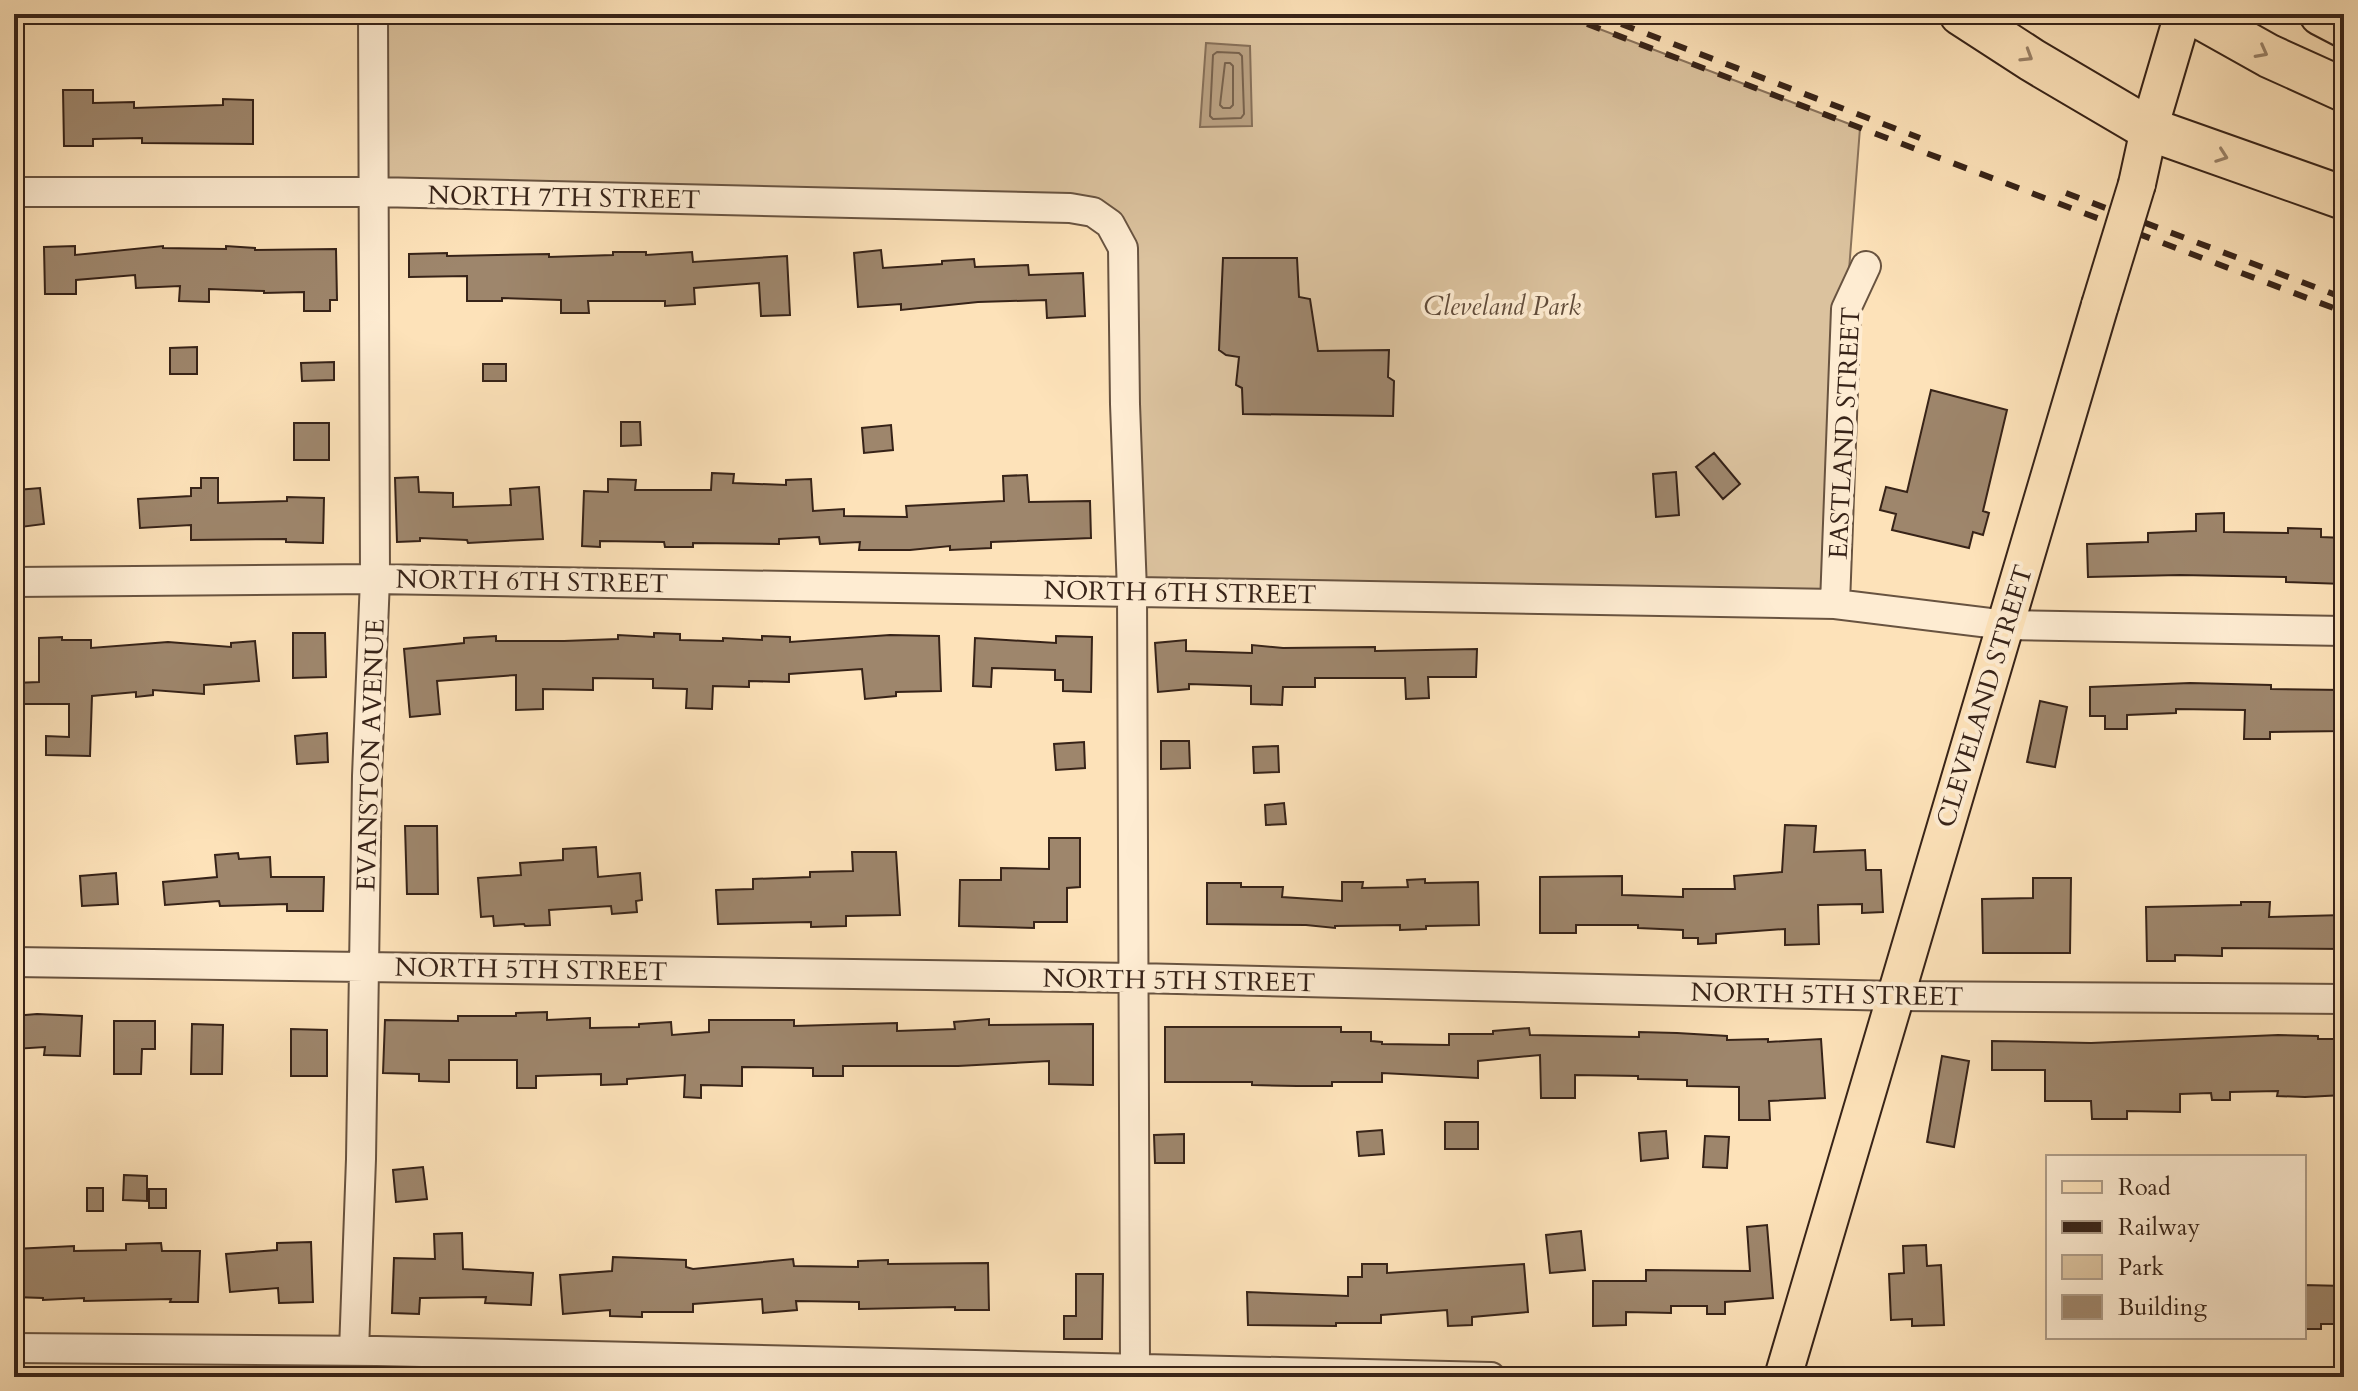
<svg xmlns="http://www.w3.org/2000/svg" width="2358" height="1391" font-family="Cardo,serif">
	<style>
		.green { fill: #dbc29e; stroke: #89725b; stroke-width: 2 }
		.water { fill: #baa182; stroke: #866f58; stroke-width: 2 }
		.lines { fill: none; stroke-linecap: round; stroke-linejoin: round }
		.shore { stroke: #78624d; stroke-width: 2 }
		.building { fill: #9e866c; stroke: #372318; stroke-width: 2 }
		.minor-casing { stroke: #685340; stroke-width: 32 }
		.major-casing { stroke: #372318; stroke-width: 40 }
		.highway-casing { stroke: #372318; stroke-width: 46 }
		.minor { stroke: #feecd2; stroke-width: 28 }
		.major { stroke: #fde2b9; stroke-width: 36 }
		.highway { stroke: #fde2b9; stroke-width: 42 }
		.rail { stroke: #372318; stroke-width: 6; stroke-dasharray: 14 14; stroke-linecap: butt }
		.major-bridge-casing { stroke: #372318; stroke-width: 40; stroke-linecap: butt }
		.major-bridge { stroke: #fde2b9; stroke-width: 36 }
		.oneway { stroke: #9a8268 }
		.labels { text-anchor: middle; stroke-width: 8; stroke-linejoin: round; paint-order: stroke }
		.street-label { font-size: 26px; fill: #372318; stroke: #feecd2 }
		.park-label { font-size: 26px; font-style: italic; fill: #604b3a; stroke: #feecd2 }
	</style>
	<rect width="100%" height="100%" fill="#fde2b9"/>
	<filter id="stains"><feTurbulence type="fractalNoise" baseFrequency=".0025" numOctaves="4"/><feColorMatrix values="0 0 0 0 .2 0 0 0 0 .09 0 0 0 0 .02 0 0 0 .5 -.17"/></filter>
	<radialGradient id="worn" r=".72"><stop offset=".6" stop-color="#630" stop-opacity="0"/><stop offset="1" stop-color="#630" stop-opacity=".3"/></radialGradient>
	<path class="green" d="M370 14H1560L1860 128 1846 309 1835 604 1132 591 1123 248 1097 222 375 192Z"/>
	<path class="water" d="M1206 43 1250 46 1252 126 1200 127Z"/>
	<g class="lines">
		<path class="shore" d="M1217 52 1239 53 1242 56 1244 114 1241 118 1213 119 1210 116 1213 55Z
			M1225 63H1230L1233 66V105L1230 108H1223L1220 105Z"/>
	</g>
	<path class="building" d="M63 90H93V103L134 102V108L223 105V99L253 100V144L142 143V138L93 139V146H64Z
		M75 246V255L163 246V248L226 249V246L255 248V250L336 249 337 300H330V311H304V292L264 293V291L209 289V302L179 301 180 286 136 288 135 275 76 280V294H45L44 247Z
		M881 250 883 268 942 264V261L974 259 975 267 1028 265 1029 275 1083 273 1085 316 1047 318 1046 300 978 302 901 310V304L858 307 854 253Z
		M613 252H646V255L692 252 693 262 787 256 790 315 761 316 759 283 694 288 695 304 665 306V301H588L589 313H561V300L502 298V301H467V276L409 277V254L447 253V256L549 254V257L613 255Z
		M1223 258H1297L1299 297 1310 299 1318 351 1389 350 1388 377 1394 381 1393 416 1243 414 1242 388 1236 385 1239 357 1226 355 1219 350Z
		M197 347V374H170V348Z
		M334 362V380L302 381 301 363Z
		M483 364H506V381H483Z
		M1931 390 2007 410 1983 511 1989 513 1983 535 1973 532 1969 548 1892 530 1896 514 1880 510 1886 487 1907 492Z
		M621 422H640L641 445 621 446Z
		M294 423H329V460H294Z
		M891 425 893 450 864 453 862 428Z
		M1714 453 1740 484 1723 499 1696 467Z
		M1676 472 1679 515 1656 517 1653 474Z
		M712 473 734 474 733 483 786 485V480L811 479 813 511 844 509V516L907 517 906 506 1004 501 1003 476 1027 475 1029 502 1090 501 1091 538 991 542V548L950 550V546L910 550H859L860 542 820 544 819 537 779 539V544L693 543V547H665L664 542 600 541V547L582 546 584 491 608 492V479L636 480 635 490H711Z
		M418 477 419 492 453 493V507L511 505 510 489 539 487 543 539 468 543 467 540 420 538V541L397 542 395 478Z
		M201 478H218V503L287 501V497L324 498 323 543 286 542V539L191 540V525L140 528 138 499 191 496V488H201Z
		M40 488 44 524 21 527 17 490Z
		M2224 513V532L2288 533V528L2321 529V537L2344 538V584L2286 582V577L2180 575 2088 577 2087 544 2148 542V533L2196 531V514Z
		M293 633H325L326 677 293 678Z
		M654 633 680 634V640L723 641V638L762 640V636L790 637V642L890 635 939 636 941 691 896 692V696L865 699 862 669 789 674V682L749 681V687L713 686 712 709 686 708 687 689 653 688V679L593 678V690L543 689V709L516 710V675L437 681 440 714 410 717 404 649 464 643V638L496 636V641H564L618 639V635L654 637Z
		M1056 636 1092 637 1091 692 1063 691V680H1055V670L992 668 991 687 973 686 975 638 1056 643Z
		M62 637V640H91V648L168 642 231 647V643L255 641 259 681 204 685V694L153 690V695L136 697V692L92 696 90 756 46 755V736L69 737V704H14V683L39 682V638Z
		M1186 640V651L1252 653V645L1283 648 1375 647V651L1477 649 1476 677H1428L1429 698 1406 699 1405 678H1315V687H1283L1282 705 1251 704V686L1189 684V689L1158 692 1155 643Z
		M2190 683 2271 685V689L2344 690V731L2270 732V739H2244L2245 710 2176 709V713L2127 715V729H2105V716H2090V687Z
		M2040 701 2067 707 2055 767 2027 762Z
		M327 733 328 762 297 764 295 736Z
		M1161 741H1189L1190 768 1161 769Z
		M1084 742 1085 768 1056 770 1054 744Z
		M1278 746 1279 772 1254 773 1253 747Z
		M1284 803 1286 824 1266 825 1265 805Z
		M1785 825 1816 826 1814 852 1865 850 1866 870H1881L1883 912 1862 913V904L1818 905 1819 944 1785 945V929L1716 934V943L1698 944V938H1683V930L1638 928V925H1576V933H1540V877L1622 876V895L1683 897V889H1735L1734 876 1782 872Z
		M405 826H437L438 894H407Z
		M1049 838H1080V887L1067 888V922H1034V928L959 926 960 880H1001V868L1049 869Z
		M596 847 598 877 640 873 642 900 636 901 637 912 612 914 611 906 549 910 550 925 525 926 524 924 494 926 493 916 481 917 478 878 521 875 520 863 563 860V849Z
		M852 852H896L900 915 846 916V926L811 927V922L718 924 716 890 753 889V879L810 877V872L853 871Z
		M238 853 239 859 270 857 271 877H324L323 911H287V904L220 906 219 901 165 905 163 882 217 877 215 855Z
		M116 873 118 904 82 906 80 876Z
		M2033 878H2071L2070 953H1983L1982 899 2033 898Z
		M1425 879V883L1478 882 1479 925 1426 926V929L1400 930V925L1335 926V928L1306 925 1207 924V883H1241V887H1283L1282 897 1342 901V882H1363L1362 888 1408 887 1407 880Z
		M2241 902H2270L2269 917 2344 915V949L2222 948V956L2175 955V961H2147L2146 907 2241 905Z
		M547 1012V1020L590 1018V1028L639 1027V1024L671 1022 672 1035 709 1032V1020H794V1026L897 1023V1031L955 1029 954 1022 989 1019V1025L1093 1024V1085L1049 1084V1061L958 1066H843V1076H813V1068L742 1067V1086L701 1085V1098L684 1097 685 1075 627 1079V1084L601 1085V1074L536 1076V1088H517V1060H449V1082L419 1081V1074L383 1073 385 1020 458 1021V1016H516V1013Z
		M37 1014 82 1016 80 1056 44 1055 45 1047 14 1049V1016Z
		M114 1021H155V1049H142L141 1074H114Z
		M192 1024 223 1025 222 1074H191Z
		M1165 1027H1341V1032H1371V1041L1382 1042V1044L1449 1045V1034H1493V1031L1529 1028 1530 1035 1639 1037V1032L1677 1033 1727 1036V1040L1768 1039V1042L1821 1039 1825 1098 1769 1101 1770 1120H1739V1087L1687 1086V1080L1638 1079V1076L1575 1075V1098H1541L1540 1055 1478 1061V1078L1382 1073V1082H1332V1086H1297L1252 1085V1082H1165Z
		M291 1029 327 1030V1076H291Z
		M2278 1035 2318 1036V1039H2344V1095L2305 1097 2277 1096 2278 1091 2230 1092V1100H2212L2211 1093 2180 1094V1112L2127 1111V1119H2092L2091 1101H2045V1070H1992V1041L2091 1043Z
		M1942 1056 1969 1061 1954 1147 1927 1142Z
		M1445 1122H1478V1149H1445Z
		M1382 1130 1384 1154 1359 1156 1357 1132Z
		M1666 1131 1668 1158 1641 1161 1639 1133Z
		M1184 1134V1163H1155L1154 1135Z
		M1705 1136 1729 1137 1727 1168 1703 1167Z
		M423 1167 427 1199 396 1202 393 1170Z
		M124 1175 147 1176V1201L123 1200Z
		M87 1188H103V1211H87Z
		M149 1189H166V1208H149Z
		M1767 1225 1773 1298 1725 1302V1314H1707V1306H1671V1313L1626 1312V1325L1593 1326V1281H1646V1270L1750 1271 1747 1227Z
		M1581 1231 1585 1270 1550 1273 1546 1235Z
		M462 1233 463 1269 533 1273 531 1305 485 1303 486 1297 420 1298 419 1314 392 1313 394 1258 435 1259 434 1234Z
		M311 1242 313 1302 279 1303 278 1288 230 1292 226 1254 277 1250V1243Z
		M161 1243 162 1251H200L198 1302H170L171 1299 84 1301V1298L43 1300V1298L14 1297V1249L74 1246V1251L126 1250V1244Z
		M1926 1245 1927 1266 1941 1265 1944 1325 1912 1326V1319L1891 1320 1889 1274 1904 1273 1903 1246Z
		M613 1257 686 1260V1267L693 1269 793 1259 794 1266 858 1267V1261L888 1260V1264L988 1263 989 1310H955V1307L859 1309V1302L796 1301 797 1310 763 1313 762 1299 693 1304V1312H642V1317L610 1316V1310L563 1314 560 1275 612 1271Z
		M1362 1264H1387V1273L1524 1264 1528 1312 1472 1317V1325L1448 1326 1447 1310 1381 1315V1323H1336V1326L1248 1325 1247 1292 1348 1296V1277H1362Z
		M1076 1274H1103L1102 1339H1064V1316H1076Z
		M2304 1285 2344 1286V1324H2321V1329H2304Z"/>
	<g class="lines">
		<defs>
			<path id="minor" d="M14 192H375L1070 208 1093 212 1110 224 1123 248 1125 404 1132 591 1135 1368
				M14 582 375 579 1835 604 2006 625 2344 631
				M1835 604 1846 309 1866 266
				M14 962 1135 978 1898 996 2344 999
				M14 1348 377 1351 1491 1377
				M354 1351 361 1159 367 776 375 579 373 14"/>
			<path id="major" d="M2137 184 2149 129 2183 14
				M1783 1377 2100 305"/>
			<path id="highway" d="M1961 14 2032 60 2149 129 2344 198
				M2194 14 2269 56 2344 90
				M2321 14 2344 26"/>
		</defs>
		<use href="#minor" class="minor-casing"/>
		<use href="#major" class="major-casing"/>
		<use href="#highway" class="highway-casing"/>
		<use href="#minor" class="minor"/>
		<use href="#major" class="major"/>
		<use href="#highway" class="highway"/>
		<path class="rail" d="M1561 14 2344 312
			M1595 14 1920 138
			M2066 193 2344 298"/>
		<defs>
			<path id="major-bridge" d="M2100 305 2137 184"/>
		</defs>
		<use href="#major-bridge" class="major-bridge-casing"/>
		<use href="#major-bridge" class="major-bridge"/>
	</g>
	<defs><path id="oneway-chevron" d="M-2-3.5L2.5 0L-2 3.5" fill="none" stroke-width="1.6" stroke-linecap="round" stroke-linejoin="round" transform="scale(2)"/></defs>
	<g class="oneway">
		<use href="#oneway-chevron" transform="translate(2262 52) rotate(28)"/>
		<use href="#oneway-chevron" transform="translate(2027 56) rotate(32)"/>
		<use href="#oneway-chevron" transform="translate(2222 156) rotate(20)"/>
	</g>
	<g class="labels">
		<g class="street-label">
			<text transform="translate(564 197) rotate(1)" y="9">NORTH 7TH STREET</text>
			<text transform="translate(1844 433) rotate(-87)" y="9">EASTLAND STREET</text>
			<text transform="translate(532 581) rotate(1)" y="9">NORTH 6TH STREET</text>
			<text transform="translate(1180 592) rotate(1)" y="9">NORTH 6TH STREET</text>
			<text transform="translate(1984 696) rotate(-73)" y="9">CLEVELAND STREET</text>
			<text transform="translate(370 755) rotate(-88)" y="9">EVANSTON AVENUE</text>
			<text transform="translate(531 969) rotate(1)" y="9">NORTH 5TH STREET</text>
			<text transform="translate(1179 980) rotate(1)" y="9">NORTH 5TH STREET</text>
			<text transform="translate(1827 994) rotate(1)" y="9">NORTH 5TH STREET</text>
		</g>
		<g class="park-label">
			<text x="1502" y="315">Cleveland Park</text>
		</g>
	</g>
	<rect width="2358" height="1391" fill="none" stroke="#fde2b9" stroke-width="48"/>
	<rect x="16" y="16" width="2326" height="1359" fill="none" stroke="#372318" stroke-width="4"/>
	<rect x="24" y="24" width="2310" height="1343" fill="none" stroke="#372318" stroke-width="2"/>
	<rect x="2046" y="1155" width="260" height="184" fill="#feecd2" stroke="#ae9c88" stroke-width="2"/>
	<rect x="2062" y="1181" width="40" height="12" fill="#fde2b9" stroke="#ae9c88" stroke-width="2"/>
	<text x="2118" y="1195" font-size="24" fill="#372318">Road</text>
	<rect x="2062" y="1221" width="40" height="12" fill="#372318" stroke="#ae9c88" stroke-width="2"/>
	<text x="2118" y="1235" font-size="24" fill="#372318">Railway</text>
	<rect x="2062" y="1255" width="40" height="24" fill="#dbc29e" stroke="#ae9c88" stroke-width="2"/>
	<text x="2118" y="1275" font-size="24" fill="#372318">Park</text>
	<rect x="2062" y="1295" width="40" height="24" fill="#9e866c" stroke="#ae9c88" stroke-width="2"/>
	<text x="2118" y="1315" font-size="24" fill="#372318">Building</text>
	<rect width="100%" height="100%" filter="url(#stains)"/>
	<rect width="100%" height="100%" fill="url(#worn)"/>
</svg>
